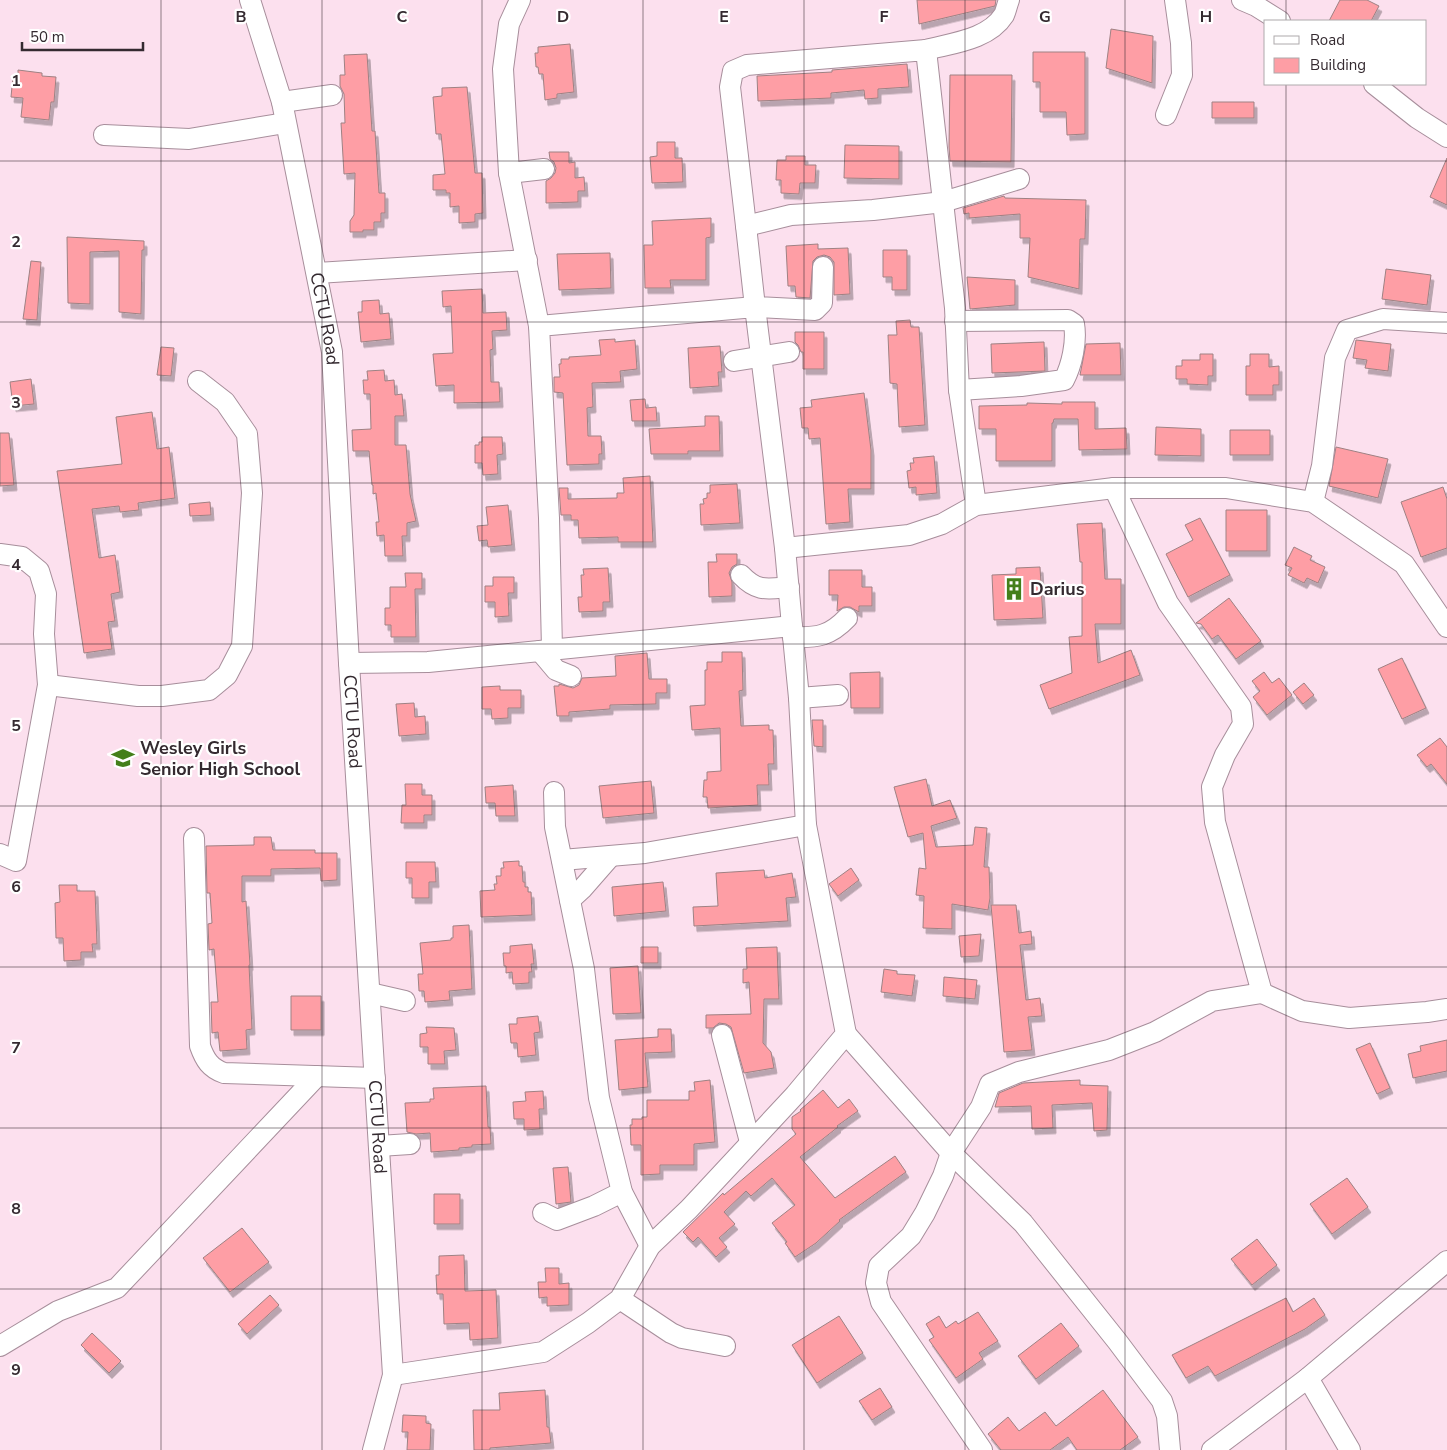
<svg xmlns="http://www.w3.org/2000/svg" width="1447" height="1450" font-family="'Nunito Sans',sans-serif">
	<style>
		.building { fill: #fe9ea5; stroke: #9e8183; filter: url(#shadow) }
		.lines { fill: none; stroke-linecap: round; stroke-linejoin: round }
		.minor-casing { stroke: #a78e9b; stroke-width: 22 }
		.minor { stroke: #fff; stroke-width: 20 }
		.grid { fill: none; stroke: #342a30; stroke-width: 1; stroke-opacity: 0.55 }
		.labels { text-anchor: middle; stroke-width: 4.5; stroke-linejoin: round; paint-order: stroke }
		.street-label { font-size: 18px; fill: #342a30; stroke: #fff }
		.poi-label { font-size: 18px; font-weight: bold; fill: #342a30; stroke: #fff; text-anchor: start }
		.grid-label { font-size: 16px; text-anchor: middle; font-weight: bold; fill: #342a30; stroke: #fff; stroke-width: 4.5; stroke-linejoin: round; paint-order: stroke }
	</style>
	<defs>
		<filter id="shadow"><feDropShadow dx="3" dy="5.5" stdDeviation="0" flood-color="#0004"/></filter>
	</defs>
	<rect width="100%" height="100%" fill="#fce0ee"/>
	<path class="building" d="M917 0H996L995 6 919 24Z
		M1340 0H1367L1379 6 1371 21H1329Z
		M1111 29 1153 36 1152 83 1106 68Z
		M570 44 574 92 557 94V98L545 100 543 74H539L538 67H536L535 53H538V47Z
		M1033 52H1085V134L1067 135 1066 112H1040V82H1033Z
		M367 54 372 131H375L379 193H385V213H381V222H374V230H363V232H350V221L354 215 355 173 344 174 341 123H345L344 94 340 86V75H345L344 55Z
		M907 64 909 87 878 89V98L865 99 864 90 831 93V98L758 101 757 76 832 72V70Z
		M18 70 42 73V76L56 77 54 102H51L49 120 21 117 23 98 11 97 13 76 18 77Z
		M950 75H1012L1011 162 950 161 949 147Z
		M467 87 475 173H482L483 213 475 214V222L459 223V206L450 207V193H446V190H433V175L445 174 441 134H436L433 97 442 96V88Z
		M1212 102H1254V118H1212Z
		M657 142H675V158H682L683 182 652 183 650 157 657 156Z
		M845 145 899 146V179L844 178Z
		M549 152H569V163L575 162V178L584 177 585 191H578V202L546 203V181L551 178 555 173 556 168 554 162 550 159Z
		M786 156H805V165H816L815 183H800L799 194 781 193V180H776L777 160H786Z
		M1447 158V205L1430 197Z
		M1004 196 1005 198 1086 200 1085 239H1080L1079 289 1028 277 1030 238H1020V214L969 218V213L964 214 963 208Z
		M711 218V237L706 238V280H670L671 288H645L644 245H653L652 221Z
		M67 237 144 241V250H142L141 314 119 312V251L90 252V304L68 303Z
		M818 244V249L848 248 850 294 834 295V262L830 257 824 255 817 257 813 261 810 298 796 297 795 286H788L786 246Z
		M883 250H907V290H892V277H883Z
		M610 253 611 288 559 290 557 254Z
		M31 261 41 262 37 320 23 319Z
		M1386 269 1431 275 1427 305 1382 299Z
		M967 277 1015 280V305L970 309Z
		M482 289 483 313 506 312 507 330 492 331 493 349 490 350 491 382H499L500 402 454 403V385L436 386 433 354 453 353 451 306 443 307 442 291Z
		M379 300 380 314 389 313 391 339 361 342 358 312H362V301Z
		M910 320 911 327H919L925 425 899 427 897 384 890 383 888 335H897L896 321Z
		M795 332H824V369H803V352H801L798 345 795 342Z
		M615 339V342L635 340 637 369 620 371 621 382 592 383 593 407 587 408 588 436H601L602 454H599V464L567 465 563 393 554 392V377H560L559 364H561V359H569V357L601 355 599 340Z
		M1356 340 1391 344 1388 371 1365 368 1367 360 1353 358Z
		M1044 342 1045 371 992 373 991 344Z
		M1120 343 1121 375H1080L1086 344Z
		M720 346 722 372H718L719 386 690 388 688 348Z
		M161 347 174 348 171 376 157 375Z
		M1200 354H1213V376H1208V385L1187 384V379H1176V366H1182V360H1200Z
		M1250 354H1269V367L1279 366V385H1273V395H1246V366H1250Z
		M384 370 385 381 394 380 395 395 402 394 404 416H395V445H406L410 494 416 521 407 523V536H402L403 556H385L384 535 377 536 376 522H379L376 493 373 494V485H372L369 451H353L352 430 371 429 370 394H364L363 380H368L367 371Z
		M31 379 34 404 13 406 10 382Z
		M864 393 871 450V489H848L850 522 826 524 820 438 809 439 808 428H802L800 408 812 407 811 400Z
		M645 399 646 408 656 407 657 421H632L630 400Z
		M1062 402H1095V429L1126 428 1127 449 1079 450 1078 419H1054L1053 423H1052V461H996V429H979V406L1027 405V403L1062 404Z
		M152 412 157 449 169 447 175 498 138 503 139 510 120 512 119 506 92 509 99 558 115 555 120 592 111 594 115 621 108 622 112 649 84 653 57 471 122 464 116 417Z
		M705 416H719L720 451H688V454H651L649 429 705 426Z
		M1156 427 1201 429V456L1155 455Z
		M1230 430H1270V455H1230Z
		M0 433H9L14 485 0 486Z
		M482 437H502L503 454 497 455 498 474 483 475 482 463H475V445H479V442H482Z
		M1336 447 1388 459 1378 498 1329 486Z
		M934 456 937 493 916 495V487L909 488 907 471 911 470 910 463H914L913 458Z
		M650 476 653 542H618V537L579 538 578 520H571V515H561L559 488H568V499L617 498V493H624L623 478Z
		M737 484 740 523 701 525 700 504H704L703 499 707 498V493H710V485Z
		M1443 487 1447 499V548L1421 557 1401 502Z
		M210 502 211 515 190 516 189 504Z
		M508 505 512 545 488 547 487 540 479 541 477 526 488 525 486 507Z
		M1226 510H1267V551H1226Z
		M1200 518 1230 575 1188 597 1166 554 1193 540 1185 525Z
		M1102 523 1105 579H1121V624H1095L1098 663 1131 650 1140 675 1049 709 1040 685 1072 673 1069 637 1082 636V562H1080L1077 524Z
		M1294 547 1312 556 1310 560 1325 567 1318 583 1307 578 1304 583 1288 575 1292 568 1285 565Z
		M716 554H737V564L732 567 729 573 732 582V596L709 597 708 562H717Z
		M1040 567 1043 618 994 620 992 575 1016 574V568Z
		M608 568 610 602H603V611L579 612 578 597H582L581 575H584L583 569Z
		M829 570H862V587H872V606H859V612L850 607H844L837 611 838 595H829Z
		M405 573H422V589H415L416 637H391V625H385V608H390V587H406Z
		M493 577H514V593H508L509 616 495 617V602H485V586H493Z
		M1229 598 1261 641 1236 659 1218 635 1212 639 1201 624 1196 623Z
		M722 652H742L743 690 739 691 741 726 769 725V730H773L774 764H768L769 785H757L758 805 708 808 707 797H703L704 780H707V772L721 771 720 728 692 730 690 706 705 705V670H707V662H722Z
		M647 653 649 679H667V693H656V704L610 705V709L569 712V716H557L554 686H559V684L573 688 579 685 582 678 616 676 615 656Z
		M1402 658 1426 708 1402 719 1378 669Z
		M880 672V708H851L850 673Z
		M1264 672 1272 683 1279 678 1292 695 1267 715 1253 697 1260 691 1252 681Z
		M1304 683 1314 695 1303 704 1293 692Z
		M500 686V690H521V708H508V718L492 719 491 709H482V687Z
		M414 703 415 717 425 716 426 734 399 736 396 704Z
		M812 720H823V747L814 746Z
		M1440 738 1447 747V784L1431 764 1427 767 1417 755Z
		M926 779 932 806 950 800 957 818 931 826 936 847 973 845 975 827 987 828 984 867H989L990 898 988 910 952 904V929L923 928 924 896 916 895 919 868 926 869 923 833 908 837 894 787Z
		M651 781 654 813 603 818 599 786Z
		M405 784H422V795H432V815H424V823H401L402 805H406Z
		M513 785 515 816H496L495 803H486L485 787Z
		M254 837H271L273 850H315V853H337V880L321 881 320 868 271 869V876H242V902L246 901 250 965H249L252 1029 246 1030 247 1049 220 1051 218 1032 212 1033 211 1002H218L214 949 209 950 208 924 212 923 210 893H207L206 846 254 845Z
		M519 861V866H522L523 882H525V887H528V892H531L532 915 481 917 480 891 495 890 494 884H497L496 876H501V868H504L503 862Z
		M406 862H435L436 882H429V898H412V878H406Z
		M851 868 859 880 838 896 829 884Z
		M764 870 765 878 792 873 796 897 786 898 788 921 694 926 693 907 718 906 716 873Z
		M663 882 666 911 614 916 612 887Z
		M59 885H77V891H95L97 944H92L93 952H81V960L64 961 63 938H56L55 903 60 902Z
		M991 905H1016L1019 933 1031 931 1032 944 1020 945 1026 1000 1040 998 1042 1016 1028 1017 1032 1050 1004 1052Z
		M469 925 472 989 449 991 450 1000 425 1002 424 991H419L418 974H423L420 943 451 940V938H453V926Z
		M981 934 979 956 961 957 959 936Z
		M532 944 534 964H531L532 972H529V983L513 984 512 972 506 973V966H504L503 953H510V946Z
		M641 947H658V963H641Z
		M777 947 779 999H764L763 1043 771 1052 774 1068 744 1073 731 1027 726 1024 719 1023 713 1028H706V1015L751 1014 749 982 743 983V969H747L746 948Z
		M638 966 641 1013 613 1014 610 968Z
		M884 969 897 971V974L915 975 912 996 881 992Z
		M944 977 977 980 975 999 943 996Z
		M291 996H321V1030H291Z
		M538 1016 540 1032 534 1033 536 1055 518 1057 517 1043H511L509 1024H517V1018Z
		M426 1027 454 1028 456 1050 444 1051 445 1064H428V1047H420V1034L427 1033Z
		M658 1029H671L672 1052 645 1053 648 1087 619 1090 615 1040 658 1037Z
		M1447 1040V1071L1413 1078 1408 1054 1421 1051 1420 1046Z
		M1370 1043 1390 1088 1377 1094 1356 1049Z
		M710 1080 715 1142 694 1144V1165H660V1174L641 1175V1145H631L630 1125H632V1119H642V1117H647V1100H689V1091H695L694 1082Z
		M1080 1080V1085L1108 1086 1107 1130 1094 1131 1092 1103 1052 1105 1053 1128 1032 1129 1031 1106 995 1107 999 1093 1023 1083Z
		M486 1086 488 1127H490L491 1144 472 1145V1147L459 1148V1150L431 1152 430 1133 416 1134 407 1132 405 1103 430 1102V1099H434L433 1088Z
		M823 1090 838 1108 849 1099 858 1111 837 1126 838 1127 800 1157 835 1198 895 1156 906 1172 839 1220 840 1221 816 1243 795 1257 785 1243 787 1242 772 1223 795 1205 772 1178 751 1196 746 1191 724 1212 735 1224 719 1238 727 1247 716 1257 698 1237 693 1242 683 1232 723 1193 724 1195 796 1134 792 1129V1117L801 1111 800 1110Z
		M543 1091 544 1109H539L540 1129 524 1130V1119H514L513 1102 526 1101 525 1092Z
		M568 1167 571 1202 556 1204 553 1168Z
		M1347 1178 1368 1207 1332 1234 1310 1204Z
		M434 1194H460V1224H434Z
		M242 1228 269 1262 230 1292 203 1258Z
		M1257 1239 1277 1265 1252 1285 1231 1259Z
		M464 1255 465 1291 496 1290 498 1338 470 1340 469 1323 444 1324 443 1294H437L436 1275H439V1256Z
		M545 1268H559V1284L569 1283V1305L547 1306V1297L539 1298 538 1282H546Z
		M270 1295 279 1305 247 1334 238 1324Z
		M1286 1298 1293 1312 1314 1298 1325 1315 1305 1329 1215 1376 1208 1366 1186 1378 1172 1355Z
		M978 1312 998 1341 979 1353 983 1359 956 1378 929 1340 934 1337 926 1324 939 1316 946 1328 956 1321 958 1324Z
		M839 1316 863 1353 817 1383 792 1345Z
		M1061 1323 1079 1346 1036 1379 1018 1356Z
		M92 1333 121 1361 109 1373 81 1345Z
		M880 1388 892 1407 872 1420 859 1401Z
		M545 1390 547 1427H549L551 1443 490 1448V1450H474L473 1410H500L499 1393Z
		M1103 1390 1138 1437 1120 1450H1077L1068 1437 1050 1450H1001L988 1434 1008 1417 1019 1431 1045 1412 1056 1426Z
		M403 1415 426 1416V1423L431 1424 430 1450H407L408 1432H402Z"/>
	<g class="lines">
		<defs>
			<g id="minor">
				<path id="s1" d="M250 0 282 102 332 352 349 663 393 1375 373 1450"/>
				<path d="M520 0 509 24 503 69 509 173 539 326"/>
				<path d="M1242 0 1256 6 1280 21"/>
				<path d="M926 50C952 43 988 40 1004 15 1006 11 1007 5 1009 0"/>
				<path d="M1374 84 1417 118 1447 137"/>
				<path d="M282 102 332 95"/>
				<path d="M1166 115 1182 75 1181 43 1175 0"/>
				<path d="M104 135 189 139 285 123"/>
				<path d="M509 173 544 169"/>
				<path d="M746 226 730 87 733 71 747 65 926 50 943 202 1019 179"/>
				<path d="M823 267 822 303 815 310 755 307 746 226 791 215 873 210 943 202 955 308 959 390 976 505"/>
				<path d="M317 273 527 260"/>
				<path d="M955 321 1068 320 1074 324C1077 341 1072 365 1064 380L1021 386 959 390"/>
				<path d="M734 361 789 352"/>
				<path d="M1114 488 1168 603 1241 707 1243 724 1225 755 1212 787 1215 822 1262 993 1302 1011 1349 1018 1427 1012 1447 1009"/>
				<path d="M1313 502 1322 466 1335 358 1347 330 1383 319 1447 323"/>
				<path d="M0 554 22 557 39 571 46 594 44 634 48 685 16 861 0 854"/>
				<path d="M741 575C757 592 767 589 789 587"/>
				<path d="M792 626 785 548 909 535 942 524 976 505 1114 488H1226L1313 502 1404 564 1447 627"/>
				<path d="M793 637C817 638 830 636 847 618"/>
				<path d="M552 649 549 518 539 326 755 307 785 548"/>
				<path d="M540 651 556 670 571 676"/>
				<path d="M349 663 428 662 792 626 799 698 806 825 846 1034 795 1095 689 1209 650 1246 620 1299 588 1323 543 1352 393 1375"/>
				<path d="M48 685 138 696H162L209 690 227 675 242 646 252 493 247 434 225 402 198 381"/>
				<path d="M799 698 838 695"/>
				<path d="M554 792 555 827 584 969 599 1098 622 1192 650 1246"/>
				<path d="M194 838 200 1046C205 1060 210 1068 224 1073L375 1078"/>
				<path d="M562 860 645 853 806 825"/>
				<path d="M570 900 582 889 610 857"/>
				<path d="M370 993 405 1001"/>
				<path d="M846 1034 951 1153 1023 1223 1117 1341 1162 1401 1167 1416 1170 1450"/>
				<path d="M722 1035 750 1142"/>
				<path d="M379 1146 410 1144"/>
				<path d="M543 1213 557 1220 594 1206 622 1192"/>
				<path d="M620 1299 671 1333 682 1338 725 1346"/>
				<path d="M0 1346 58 1311 117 1288 317 1076"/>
				<path d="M1308 1378 1350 1450"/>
				<path d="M982 1450 881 1302 876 1283 879 1266 911 1236 925 1213 943 1176 951 1153 981 1107 990 1084 1019 1072 1109 1050 1155 1032 1212 1001 1262 993"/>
				<path d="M1212 1450 1308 1378 1447 1261"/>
			</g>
		</defs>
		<use href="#minor" class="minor-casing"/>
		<use href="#minor" class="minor"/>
	</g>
	<path class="grid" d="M161 0V1450M322 0V1450M482 0V1450M643 0V1450M804 0V1450M965 0V1450M1125 0V1450M1286 0V21M1286 84V1450M0 161H1447M0 322H1447M0 483H1447M0 644H1447M0 806H1447M0 967H1447M0 1128H1447M0 1289H1447"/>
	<defs>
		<symbol id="building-bare" viewBox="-9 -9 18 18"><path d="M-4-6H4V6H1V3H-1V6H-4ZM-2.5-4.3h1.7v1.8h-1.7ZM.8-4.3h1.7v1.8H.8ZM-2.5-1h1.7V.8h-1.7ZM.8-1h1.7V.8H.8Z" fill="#447f1a" stroke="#fff" stroke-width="2.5" paint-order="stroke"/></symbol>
		<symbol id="school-bare" viewBox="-9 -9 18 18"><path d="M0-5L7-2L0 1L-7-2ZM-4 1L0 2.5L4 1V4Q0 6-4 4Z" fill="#447f1a" stroke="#fff" stroke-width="2.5" paint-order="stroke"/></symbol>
	</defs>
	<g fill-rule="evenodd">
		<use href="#building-bare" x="998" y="573" width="32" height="32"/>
		<use href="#school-bare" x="107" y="742" width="32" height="32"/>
	</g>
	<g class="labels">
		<g class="street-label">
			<text dy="6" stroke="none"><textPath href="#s1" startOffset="328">CCTU Road</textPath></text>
			<text dy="6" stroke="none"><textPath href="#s1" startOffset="732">CCTU Road</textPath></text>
			<text dy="6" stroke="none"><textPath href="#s1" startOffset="1138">CCTU Road</textPath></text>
		</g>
		<g class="poi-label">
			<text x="1030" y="595">Darius</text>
			<text x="140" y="754">Wesley Girls<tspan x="140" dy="21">Senior High School</tspan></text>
		</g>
	</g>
	<g class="grid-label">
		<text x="241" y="22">B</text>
		<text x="402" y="22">C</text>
		<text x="563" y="22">D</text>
		<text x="724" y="22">E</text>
		<text x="884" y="22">F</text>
		<text x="1045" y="22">G</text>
		<text x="1206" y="22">H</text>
		<text x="16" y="86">1</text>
		<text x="16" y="247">2</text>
		<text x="16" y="408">3</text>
		<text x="16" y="570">4</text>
		<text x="16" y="731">5</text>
		<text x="16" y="892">6</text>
		<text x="16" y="1053">7</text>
		<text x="16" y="1214">8</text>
		<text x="16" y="1375">9</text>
	</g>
	<rect x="1264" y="20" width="162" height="65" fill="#ffffff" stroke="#aeaaac"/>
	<rect x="1274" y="36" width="25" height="8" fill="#ffffff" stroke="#aeaaac"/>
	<text x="1310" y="45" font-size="15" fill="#342a30">Road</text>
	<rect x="1274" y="58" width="25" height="15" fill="#fe9ea5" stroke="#aeaaac"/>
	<text x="1310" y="70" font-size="15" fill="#342a30">Building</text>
	<path d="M22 42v8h121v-8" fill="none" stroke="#342a30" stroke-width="2.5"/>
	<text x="30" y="42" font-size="15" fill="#342a30" stroke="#ffffff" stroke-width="4" paint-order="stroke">50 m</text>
</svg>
